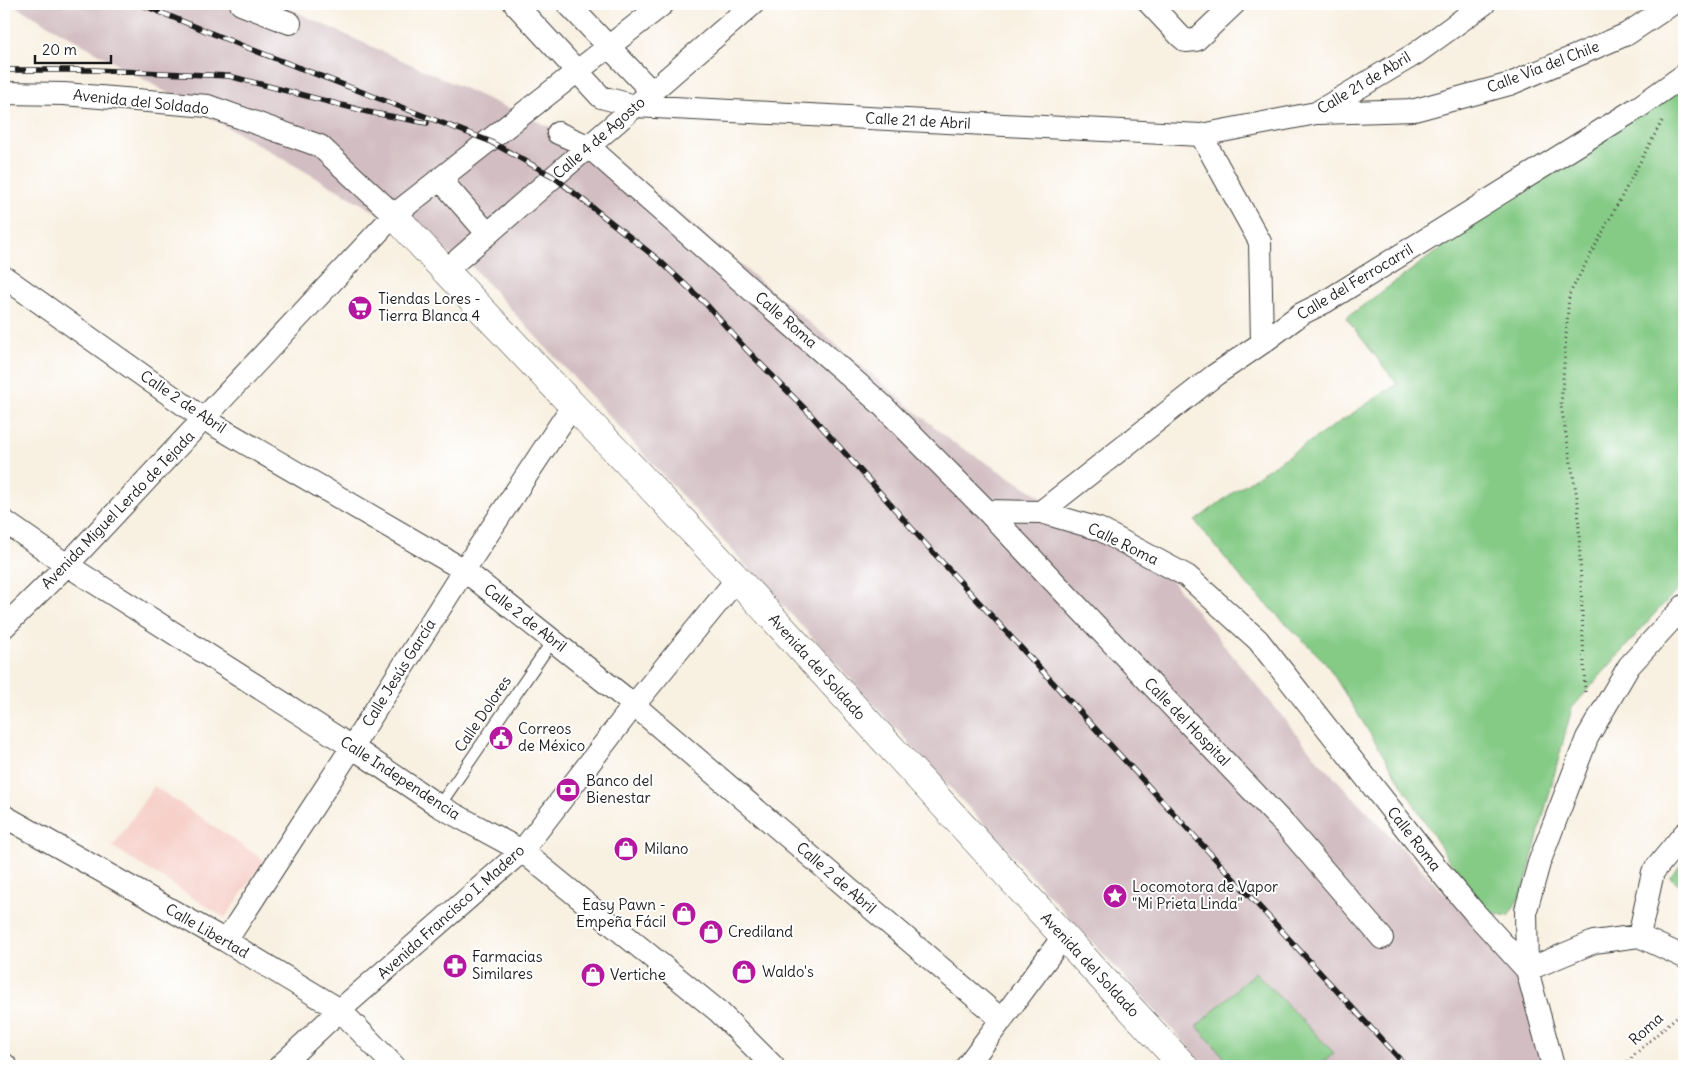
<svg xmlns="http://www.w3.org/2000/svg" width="1688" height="1070" font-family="Delius,sans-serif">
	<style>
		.built { fill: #f7d0ca }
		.industrial { fill: #d2bec2 }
		.green { fill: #85cb86; stroke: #507451 }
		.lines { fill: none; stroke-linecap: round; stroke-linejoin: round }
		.lane-casing { stroke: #3d3c3a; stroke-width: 13 }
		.street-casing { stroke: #3d3c3a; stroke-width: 24 }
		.secondary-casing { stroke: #3d3c3a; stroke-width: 29 }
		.path { stroke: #3d3c3a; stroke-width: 3; stroke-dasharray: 1 4; stroke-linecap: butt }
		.lane { stroke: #fff; stroke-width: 11 }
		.street { stroke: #fff; stroke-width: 22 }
		.secondary { stroke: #fff; stroke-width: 28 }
		.rail-casing { stroke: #1c1c1c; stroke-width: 5.5 }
		.rail { stroke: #fff; stroke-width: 4; stroke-dasharray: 11; stroke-linecap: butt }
		.labels { text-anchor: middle; stroke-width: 4; stroke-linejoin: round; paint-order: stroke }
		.street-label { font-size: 15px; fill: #1c1c1c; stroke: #fff }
		.poi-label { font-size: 15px; fill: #1c1c1c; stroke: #fff; text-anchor: start }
	</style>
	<rect width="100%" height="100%" fill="#fff"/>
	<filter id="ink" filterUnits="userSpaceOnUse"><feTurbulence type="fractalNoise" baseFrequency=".02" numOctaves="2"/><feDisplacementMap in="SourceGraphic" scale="10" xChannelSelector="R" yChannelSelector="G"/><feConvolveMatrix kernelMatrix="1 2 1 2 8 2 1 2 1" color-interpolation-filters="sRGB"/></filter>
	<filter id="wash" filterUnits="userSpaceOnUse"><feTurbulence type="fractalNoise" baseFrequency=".0096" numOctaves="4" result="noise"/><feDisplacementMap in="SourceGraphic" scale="20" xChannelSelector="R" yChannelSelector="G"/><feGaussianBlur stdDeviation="1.12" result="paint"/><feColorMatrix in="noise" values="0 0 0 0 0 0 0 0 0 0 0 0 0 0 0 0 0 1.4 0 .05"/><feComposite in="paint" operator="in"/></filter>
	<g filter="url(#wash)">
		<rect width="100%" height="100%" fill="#f8f0e1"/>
		<path class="built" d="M154 786 264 860 225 918 113 847Z"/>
		<path class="industrial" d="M12 4H278L607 153 951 441 1166 574 1317 759 1515 967 1552 1066H1206L472 267Z"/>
		<path class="green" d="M1684 70V584L1657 611 1572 708 1523 892 1508 916 1487 912 1460 878 1326 663 1249 587 1195 521 1235 491 1397 384 1346 318Z
			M1684 861V888L1670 877Z
			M1255 972 1334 1053 1319 1066H1232L1197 1026Z"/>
	</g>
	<g filter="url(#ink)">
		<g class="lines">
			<defs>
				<path id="lane" d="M439 806 553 640"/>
				<path id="street" d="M241 4 290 23
					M515 4 601 97 635 106 1201 135 1316 113 1415 54 1484 4
					M568 4 652 92
					M1150 4 1180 36 1186 41 1196 40 1234 4
					M4 93 64 94 208 106 320 146 394 215
					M1319 113 1415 110 1510 84 1627 34 1672 4
					M558 133 588 146 881 404 987 511 1285 825 1382 938
					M1201 135 1260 242 1262 343
					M440 179 488 234
					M445 271 753 4
					M4 277 204 419 464 570 634 705 1002 1020
					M987 511 1041 512 1099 529 1187 576 1258 640 1436 867 1474 912 1527 970
					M1041 512 1215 375 1262 343 1301 314 1325 302 1639 107 1684 75
					M4 521 67 565 352 747 439 806 522 851 719 1012 773 1066
					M4 627 67 565 394 215 663 4
					M4 816 226 941 340 1010 394 1066
					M1639 936 1653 872 1684 834
					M226 941 352 747 464 570 573 405
					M1527 970 1594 942 1639 936 1684 957
					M4 1064 6 1066
					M280 1066 340 1010 522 851 634 705 737 579
					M967 1066 1063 937
					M1553 1066 1527 970 1526 910 1539 863 1587 738 1629 666 1684 606"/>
				<path id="secondary" d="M394 215C506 339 625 457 738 580 887 742 1034 906 1184 1066"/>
			</defs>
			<use href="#lane" class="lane-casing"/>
			<use href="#street" class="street-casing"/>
			<use href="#secondary" class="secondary-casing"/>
			<path class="path" d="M1585 692 1578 503 1561 406 1569 295 1662 121
				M1625 1066 1633 1056 1684 1010"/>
			<use href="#lane" class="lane"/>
			<use href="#street" class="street"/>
			<use href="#secondary" class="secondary"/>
			<defs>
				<path id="rail" d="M140 4 243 46 489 141 554 177 660 261 706 304 746 349 811 415 931 550 1406 1066
					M4 70H94L229 76 368 112 427 123"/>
			</defs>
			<use href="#rail" class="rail-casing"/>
			<use href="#rail" class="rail"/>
		</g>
	</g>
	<defs>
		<symbol id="supermarket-disc" viewBox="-11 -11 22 22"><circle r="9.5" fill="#b5179e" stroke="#fff"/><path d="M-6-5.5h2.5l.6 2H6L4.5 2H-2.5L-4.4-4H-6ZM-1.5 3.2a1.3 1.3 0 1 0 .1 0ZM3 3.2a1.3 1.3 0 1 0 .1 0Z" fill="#fff"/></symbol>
		<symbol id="civic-disc" viewBox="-11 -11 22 22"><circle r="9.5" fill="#b5179e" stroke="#fff"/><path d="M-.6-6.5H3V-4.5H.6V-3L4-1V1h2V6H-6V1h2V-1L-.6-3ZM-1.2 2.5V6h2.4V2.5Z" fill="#fff"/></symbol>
		<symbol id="bank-disc" viewBox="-11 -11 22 22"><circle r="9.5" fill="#b5179e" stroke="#fff"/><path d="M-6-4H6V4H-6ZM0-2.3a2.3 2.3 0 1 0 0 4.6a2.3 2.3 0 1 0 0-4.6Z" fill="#fff"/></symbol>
		<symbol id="shop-disc" viewBox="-11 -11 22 22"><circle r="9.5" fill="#b5179e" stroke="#fff"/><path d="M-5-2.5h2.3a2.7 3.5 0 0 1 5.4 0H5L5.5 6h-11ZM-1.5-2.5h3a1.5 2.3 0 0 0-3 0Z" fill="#fff"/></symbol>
		<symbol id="sight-disc" viewBox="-11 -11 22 22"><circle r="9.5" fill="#b5179e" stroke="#fff"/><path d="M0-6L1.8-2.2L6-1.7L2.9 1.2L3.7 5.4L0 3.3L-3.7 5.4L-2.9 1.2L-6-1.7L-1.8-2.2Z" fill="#fff"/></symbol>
		<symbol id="pharmacy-disc" viewBox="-11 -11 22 22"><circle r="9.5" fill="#b5179e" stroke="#fff"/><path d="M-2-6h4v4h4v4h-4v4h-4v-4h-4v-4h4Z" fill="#fff"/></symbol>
	</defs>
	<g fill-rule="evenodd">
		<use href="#supermarket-disc" x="346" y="294" width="28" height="28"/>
		<use href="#civic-disc" x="487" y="724" width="28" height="28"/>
		<use href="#bank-disc" x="554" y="776" width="28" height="28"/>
		<use href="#shop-disc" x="612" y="835" width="28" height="28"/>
		<use href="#sight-disc" x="1101" y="882" width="28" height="28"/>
		<use href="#shop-disc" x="670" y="900" width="28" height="28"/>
		<use href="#shop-disc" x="697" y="918" width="28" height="28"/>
		<use href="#pharmacy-disc" x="441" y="952" width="28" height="28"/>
		<use href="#shop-disc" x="730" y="958" width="28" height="28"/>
		<use href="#shop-disc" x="579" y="961" width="28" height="28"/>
	</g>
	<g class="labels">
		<g class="street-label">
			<text transform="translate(1543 67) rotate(-21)" y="5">Calle Vía del Chile</text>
			<text transform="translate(1364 83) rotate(-31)" y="5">Calle 21 de Abril</text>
			<text transform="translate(141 102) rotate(6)" y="5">Avenida del Soldado</text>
			<text transform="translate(918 121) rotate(3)" y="5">Calle 21 de Abril</text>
			<text transform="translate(599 138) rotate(-41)" y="5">Calle 4 de Agosto</text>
			<text transform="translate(1355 282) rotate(-31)" y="5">Calle del Ferrocarril</text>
			<text transform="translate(786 320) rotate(41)" y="5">Calle Roma</text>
			<text transform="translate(183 402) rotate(34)" y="5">Calle 2 de Abril</text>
			<text transform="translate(118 510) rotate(-46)" y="5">Avenida Miguel Lerdo de Tejada</text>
			<text transform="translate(1123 544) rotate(26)" y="5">Calle Roma</text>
			<text transform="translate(525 618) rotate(38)" y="5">Calle 2 de Abril</text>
			<text transform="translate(817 667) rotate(48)" y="5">Avenida del Soldado</text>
			<text transform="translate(399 673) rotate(-58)" y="5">Calle Jesús García</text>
			<text transform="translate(483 714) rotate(-56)" y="5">Calle Dolores</text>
			<text transform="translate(1187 722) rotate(46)" y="5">Calle del Hospital</text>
			<text transform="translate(400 778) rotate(33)" y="5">Calle Independencia</text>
			<text transform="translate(1414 839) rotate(52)" y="5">Calle Roma</text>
			<text transform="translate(836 878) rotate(41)" y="5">Calle 2 de Abril</text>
			<text transform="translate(451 912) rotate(-42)" y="5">Avenida Francisco I. Madero</text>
			<text transform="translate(207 931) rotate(30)" y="5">Calle Libertad</text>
			<text transform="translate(1090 965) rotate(47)" y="5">Avenida del Soldado</text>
			<text transform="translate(1646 1029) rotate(-42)" y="5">Roma</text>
		</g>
		<g class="poi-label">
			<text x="378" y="304">Tiendas Lores -<tspan x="378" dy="17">Tierra Blanca 4</tspan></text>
			<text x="518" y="734">Correos<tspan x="518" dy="17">de México</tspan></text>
			<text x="586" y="786">Banco del<tspan x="586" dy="17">Bienestar</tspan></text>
			<text x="644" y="854">Milano</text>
			<text x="1132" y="892">Locomotora de Vapor<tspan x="1132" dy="17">"Mi Prieta Linda"</tspan></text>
			<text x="666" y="910" text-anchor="end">Easy Pawn -<tspan x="666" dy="17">Empeña Fácil</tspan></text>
			<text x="728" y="937">Crediland</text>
			<text x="472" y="962">Farmacias<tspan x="472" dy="17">Similares</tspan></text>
			<text x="762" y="977">Waldo's</text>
			<text x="610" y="980">Vertiche</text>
		</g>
	</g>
	<rect width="1688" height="1070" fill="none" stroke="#fff" stroke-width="20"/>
	<path d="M35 55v8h76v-8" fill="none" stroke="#1c1c1c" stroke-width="2.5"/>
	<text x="42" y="55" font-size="15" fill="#1c1c1c" stroke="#ffffff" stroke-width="4" paint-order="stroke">20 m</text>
</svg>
